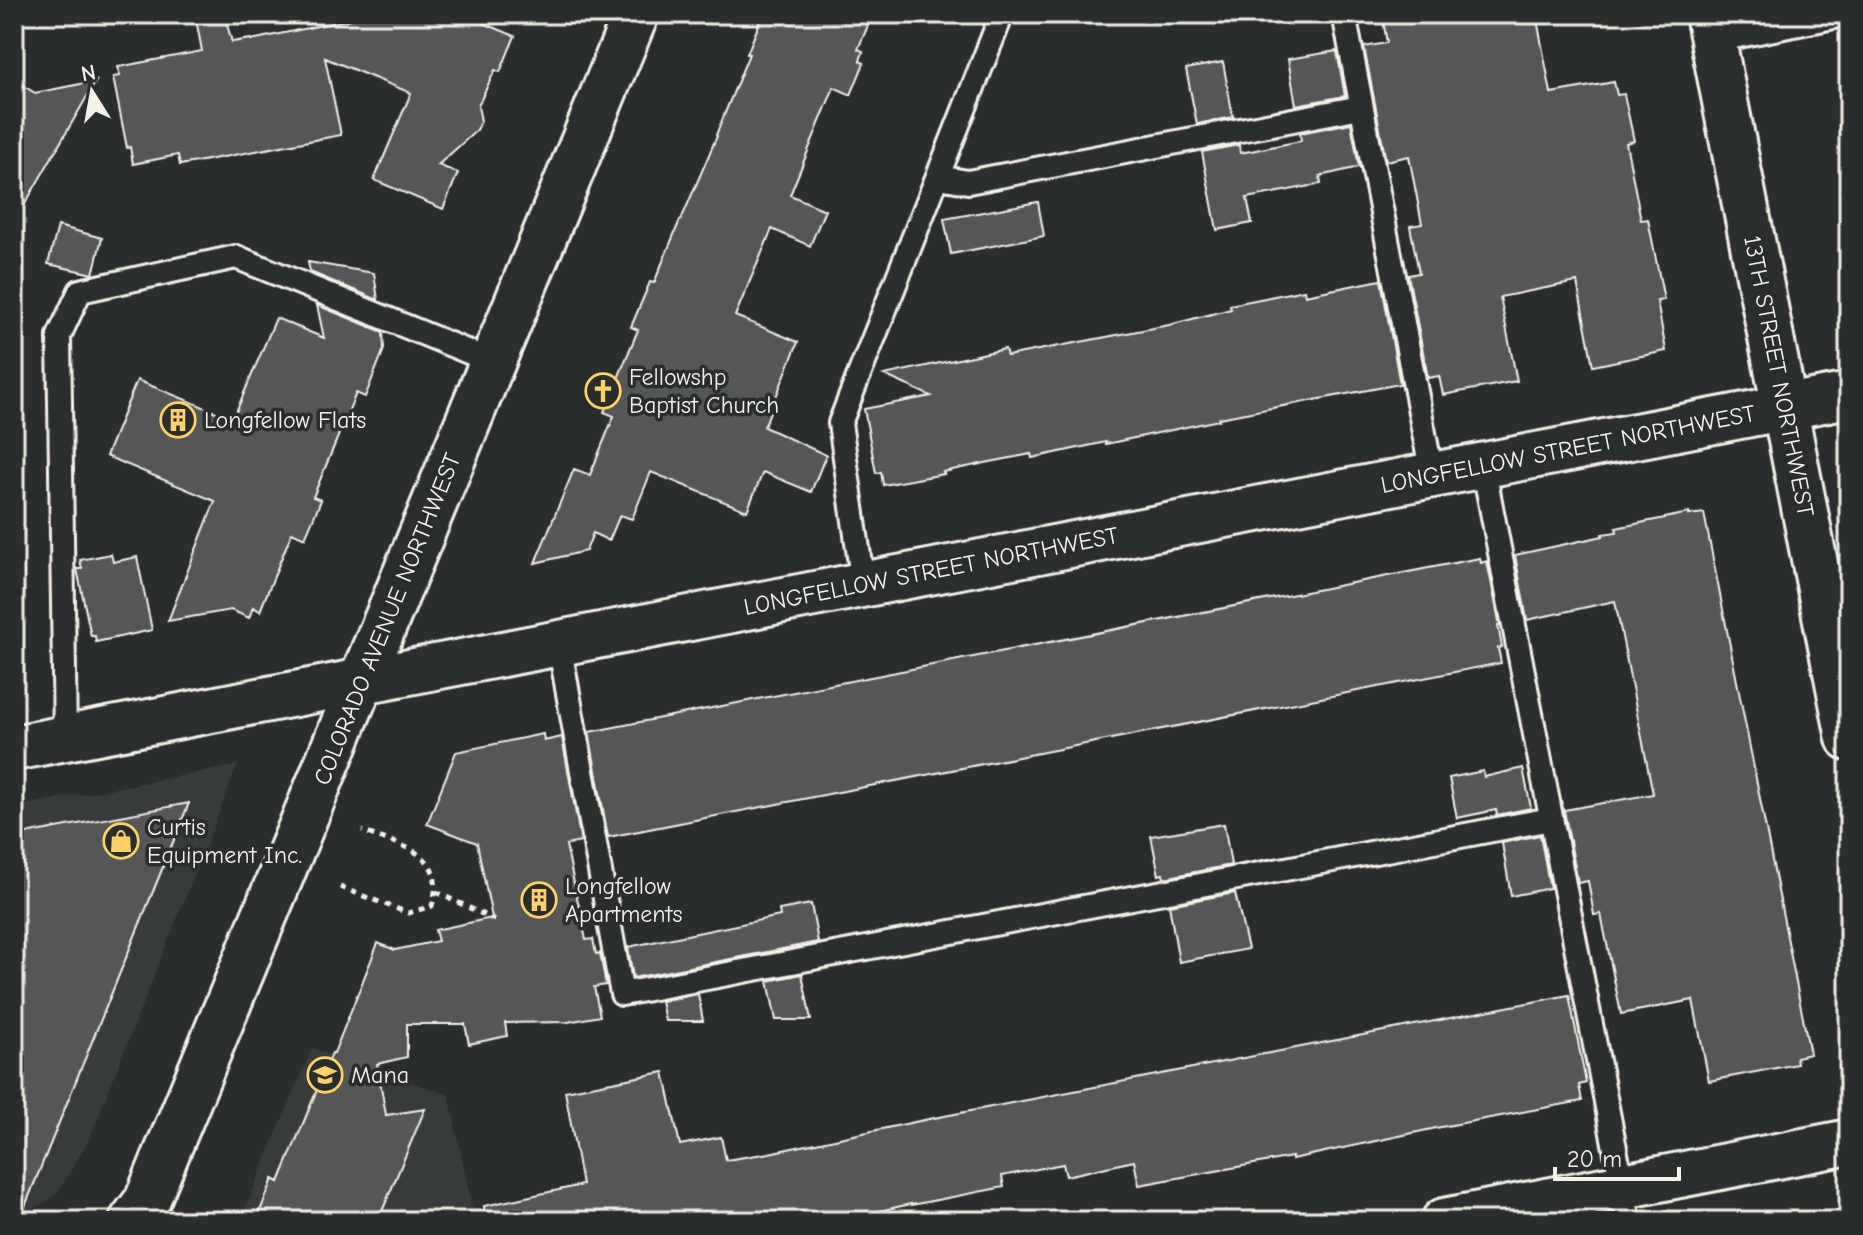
<svg xmlns="http://www.w3.org/2000/svg" width="1863" height="1235" font-family="'Comic Neue',sans-serif">
	<style>
		.built { fill: #373a3a }
		.building { fill: #555756; stroke: #f4f1e8; stroke-width: 2 }
		.lines { fill: none; stroke-linecap: round; stroke-linejoin: round }
		.lane-casing { stroke: #f4f1e8; stroke-width: 28 }
		.street-casing { stroke: #f4f1e8; stroke-width: 50 }
		.secondary-casing { stroke: #f4f1e8; stroke-width: 50 }
		.path { stroke: #f4f1e8; stroke-width: 5; stroke-dasharray: 6 6; stroke-linecap: butt }
		.lane { stroke: #2a2d2e; stroke-width: 22 }
		.street { stroke: #2a2d2e; stroke-width: 44 }
		.secondary { stroke: #2a2d2e; stroke-width: 44 }
		.labels { text-anchor: middle; stroke-width: 7; stroke-linejoin: round; paint-order: stroke }
		.street-label { font-size: 24px; fill: #f4f1e8; stroke: #2a2d2e }
		.poi-label { font-size: 24px; fill: #f4f1e8; stroke: #2a2d2e; text-anchor: start }
	</style>
	<rect width="100%" height="100%" fill="#2a2d2e"/>
	<filter id="ink" filterUnits="userSpaceOnUse"><feTurbulence type="fractalNoise" baseFrequency=".0125" numOctaves="2"/><feDisplacementMap in="SourceGraphic" scale="16" xChannelSelector="R" yChannelSelector="G"/><feConvolveMatrix kernelMatrix="1 2 1 2 8 2 1 2 1" color-interpolation-filters="sRGB"/></filter>
	<g filter="url(#ink)">
		<path class="built" d="M238 765 88 1142 56 1195 14 1221V807Z
			M312 1048 449 1095 475 1221H240Z"/>
		<path class="building" d="M195 14H224L232 42 251 39V40L356 18 355 14H480L481 22 515 36 500 72 495 70 478 106 481 121 477 130 438 165 458 173 443 209 374 180 411 93 325 58 341 135 180 165 178 155 133 164 130 147 127 148 113 77 120 76 118 67 202 51Z
			M763 14H873L858 49 863 51 860 61 864 63 851 95 834 87 790 195 825 210 810 246 772 229 735 316 798 342 764 427 826 455 811 492 763 472 747 511 651 472 632 519 620 515 609 541 593 533 586 551 535 563 574 469 590 475 614 416 604 412 638 330 631 327 650 282 654 283 680 220H681L717 136 716 135 749 54H747Z
			M1382 14H1536L1551 93 1614 82 1617 95 1624 94 1634 141 1626 143 1641 220 1648 219 1664 300 1657 301 1666 351 1593 366 1577 282 1500 297 1517 381 1443 395 1439 376 1428 378 1408 275 1419 273 1410 226 1422 224 1409 156 1386 161 1364 47 1387 43Z
			M1337 51 1345 96 1296 105 1288 59Z
			M1223 62 1233 117 1197 124 1186 69Z
			M14 80 35 93 96 81 14 223Z
			M1351 123 1359 167 1320 176 1321 184 1247 198 1252 223 1217 230 1202 152 1239 145 1240 153 1301 141 1300 133Z
			M1038 202 1044 236 951 254 944 219Z
			M58 226 102 238 93 274 48 264Z
			M308 262 374 273 378 300 310 272Z
			M1381 280 1400 384 1219 418V420L1106 444V442L1032 458 1031 454 990 462 943 472 944 474 883 485 881 472 876 473 864 409 931 396 884 375 1005 349 1007 356 1169 325 1231 309 1230 305 1304 290 1305 295Z
			M317 305 383 332 384 349 365 397 356 393 313 497 321 500 305 538 292 532 260 611 253 607 249 618 231 610 168 621 215 501 106 456 137 380 233 419 276 318 324 338Z
			M1689 513V515L1704 513 1810 1054 1796 1057 1797 1064 1709 1081 1693 1000 1621 1014 1601 914 1594 915 1588 881 1578 883 1564 810 1653 794 1615 601 1527 620 1515 555 1603 536 1602 534 1617 532 1616 528Z
			M111 554 113 562 137 557 152 630 96 642 95 636H91L77 569H82L80 560Z
			M1480 558 1481 563 1487 561 1500 626H1498L1502 647 1498 648 1501 663 608 837 589 732Z
			M543 734 544 741 562 737 581 842 566 845 586 940 593 939 596 954 600 953 606 985 594 987 600 1016 568 1022 505 1023 507 1036 469 1044 465 1024H407V1057L377 1064 386 1115 425 1109 378 1221H256L273 1179 279 1182 332 1053H334L378 943 395 950 438 941 435 930 492 918 477 843 427 824 456 752Z
			M1523 768 1531 808 1497 815 1496 810 1457 818 1449 778 1483 771 1484 777Z
			M189 803 19 1221H14V836Z
			M1224 824 1231 865 1164 878 1163 874 1159 875 1151 836Z
			M1540 835 1550 888 1511 896 1502 843Z
			M1235 893 1248 949 1179 962 1169 905Z
			M811 904 818 942 633 978 628 947 780 916 779 910Z
			M802 974 811 1020H776L768 981Z
			M698 994 703 1021H665L661 1001Z
			M1569 995 1586 1083 1579 1085 1582 1101 1441 1127 1292 1159V1157L1139 1185 1134 1161 1066 1176 1063 1164 1002 1176 1004 1187 911 1205V1204L833 1221H485L484 1206 582 1185 565 1091 664 1072 680 1145 721 1137 726 1160 769 1153 924 1120Z"/>
		<g class="lines">
			<defs>
				<path id="lane" d="M1344 14 1432 475
					M1713 41 1849 14
					M938 177 968 182 1361 107
					M1483 465 1629 1221
					M863 584 840 423 1002 14
					M559 643 622 994 1551 819
					M65 738 59 336 80 291 236 257 493 362"/>
				<path id="street" d="M14 748 1849 395"/>
				<path id="secondary" d="M1708 14 1849 738
					M132 1221 147 1201 636 14
					M1444 1221 1849 1142"/>
			</defs>
			<use href="#lane" class="lane-casing"/>
			<use href="#street" class="street-casing"/>
			<use href="#secondary" class="secondary-casing"/>
			<path class="path" d="M340 887 408 913 432 906C448 851 402 847 362 831
				M436 892 495 920"/>
			<use href="#lane" class="lane"/>
			<use href="#street" class="street"/>
			<use href="#secondary" class="secondary"/>
		</g>
	</g>
	<defs>
		<symbol id="church-ring" viewBox="-11 -11 22 22"><circle r="9.5" fill="#2a2d2e" stroke="#ffd166" stroke-width="1.5"/><path d="M-1.2-6h2.4v3.5h3.3v2.4h-3.3V6h-2.4V-.1h-3.3v-2.4h3.3Z" fill="#ffd166"/></symbol>
		<symbol id="building-ring" viewBox="-11 -11 22 22"><circle r="9.5" fill="#2a2d2e" stroke="#ffd166" stroke-width="1.5"/><path d="M-4-6H4V6H1V3H-1V6H-4ZM-2.5-4.3h1.7v1.8h-1.7ZM.8-4.3h1.7v1.8H.8ZM-2.5-1h1.7V.8h-1.7ZM.8-1h1.7V.8H.8Z" fill="#ffd166"/></symbol>
		<symbol id="shop-ring" viewBox="-11 -11 22 22"><circle r="9.5" fill="#2a2d2e" stroke="#ffd166" stroke-width="1.5"/><path d="M-5-2.5h2.3a2.7 3.5 0 0 1 5.4 0H5L5.5 6h-11ZM-1.5-2.5h3a1.5 2.3 0 0 0-3 0Z" fill="#ffd166"/></symbol>
		<symbol id="school-ring" viewBox="-11 -11 22 22"><circle r="9.5" fill="#2a2d2e" stroke="#ffd166" stroke-width="1.5"/><path d="M0-5L7-2L0 1L-7-2ZM-4 1L0 2.5L4 1V4Q0 6-4 4Z" fill="#ffd166"/></symbol>
	</defs>
	<g fill-rule="evenodd">
		<use href="#church-ring" x="583" y="371" width="40" height="40"/>
		<use href="#building-ring" x="158" y="400" width="40" height="40"/>
		<use href="#shop-ring" x="101" y="821" width="40" height="40"/>
		<use href="#building-ring" x="519" y="880" width="40" height="40"/>
		<use href="#school-ring" x="305" y="1055" width="40" height="40"/>
	</g>
	<g class="labels">
		<g class="street-label">
			<text transform="translate(1779 376) rotate(79)" y="8">13TH STREET NORTHWEST</text>
			<text transform="translate(1568 449) rotate(-11)" y="8">LONGFELLOW STREET NORTHWEST</text>
			<text transform="translate(931 571) rotate(-11)" y="8">LONGFELLOW STREET NORTHWEST</text>
			<text transform="translate(387 619) rotate(-68)" y="8">COLORADO AVENUE NORTHWEST</text>
		</g>
		<g class="poi-label">
			<text x="629" y="385">Fellowshp<tspan x="629" dy="28">Baptist Church</tspan></text>
			<text x="204" y="428">Longfellow Flats</text>
			<text x="147" y="835">Curtis<tspan x="147" dy="28">Equipment Inc.</tspan></text>
			<text x="565" y="894">Longfellow<tspan x="565" dy="28">Apartments</tspan></text>
			<text x="351" y="1083">Mana</text>
		</g>
	</g>
	<rect width="1863" height="1235" fill="none" stroke="#2a2d2e" stroke-width="48"/>
	<rect x="24" y="24" width="1815" height="1187" fill="none" stroke="#f4f1e8" stroke-width="3" filter="url(#ink)"/>
	<g transform="translate(92 92) rotate(349)" stroke="#2a2d2e" stroke-width="6" paint-order="stroke">
	<path d="M0-6L14 30L0 20L-14 30Z" fill="#f4f1e8"/>
	<text y="-12" font-size="22" font-weight="bold" text-anchor="middle" fill="#f4f1e8">N</text>
	</g>
	<path d="M1555 1167v12h124v-12" fill="none" stroke="#f4f1e8" stroke-width="4"/>
	<text x="1567" y="1167" font-size="24" fill="#f4f1e8" stroke="#2a2d2e" stroke-width="6" paint-order="stroke">20 m</text>
</svg>
